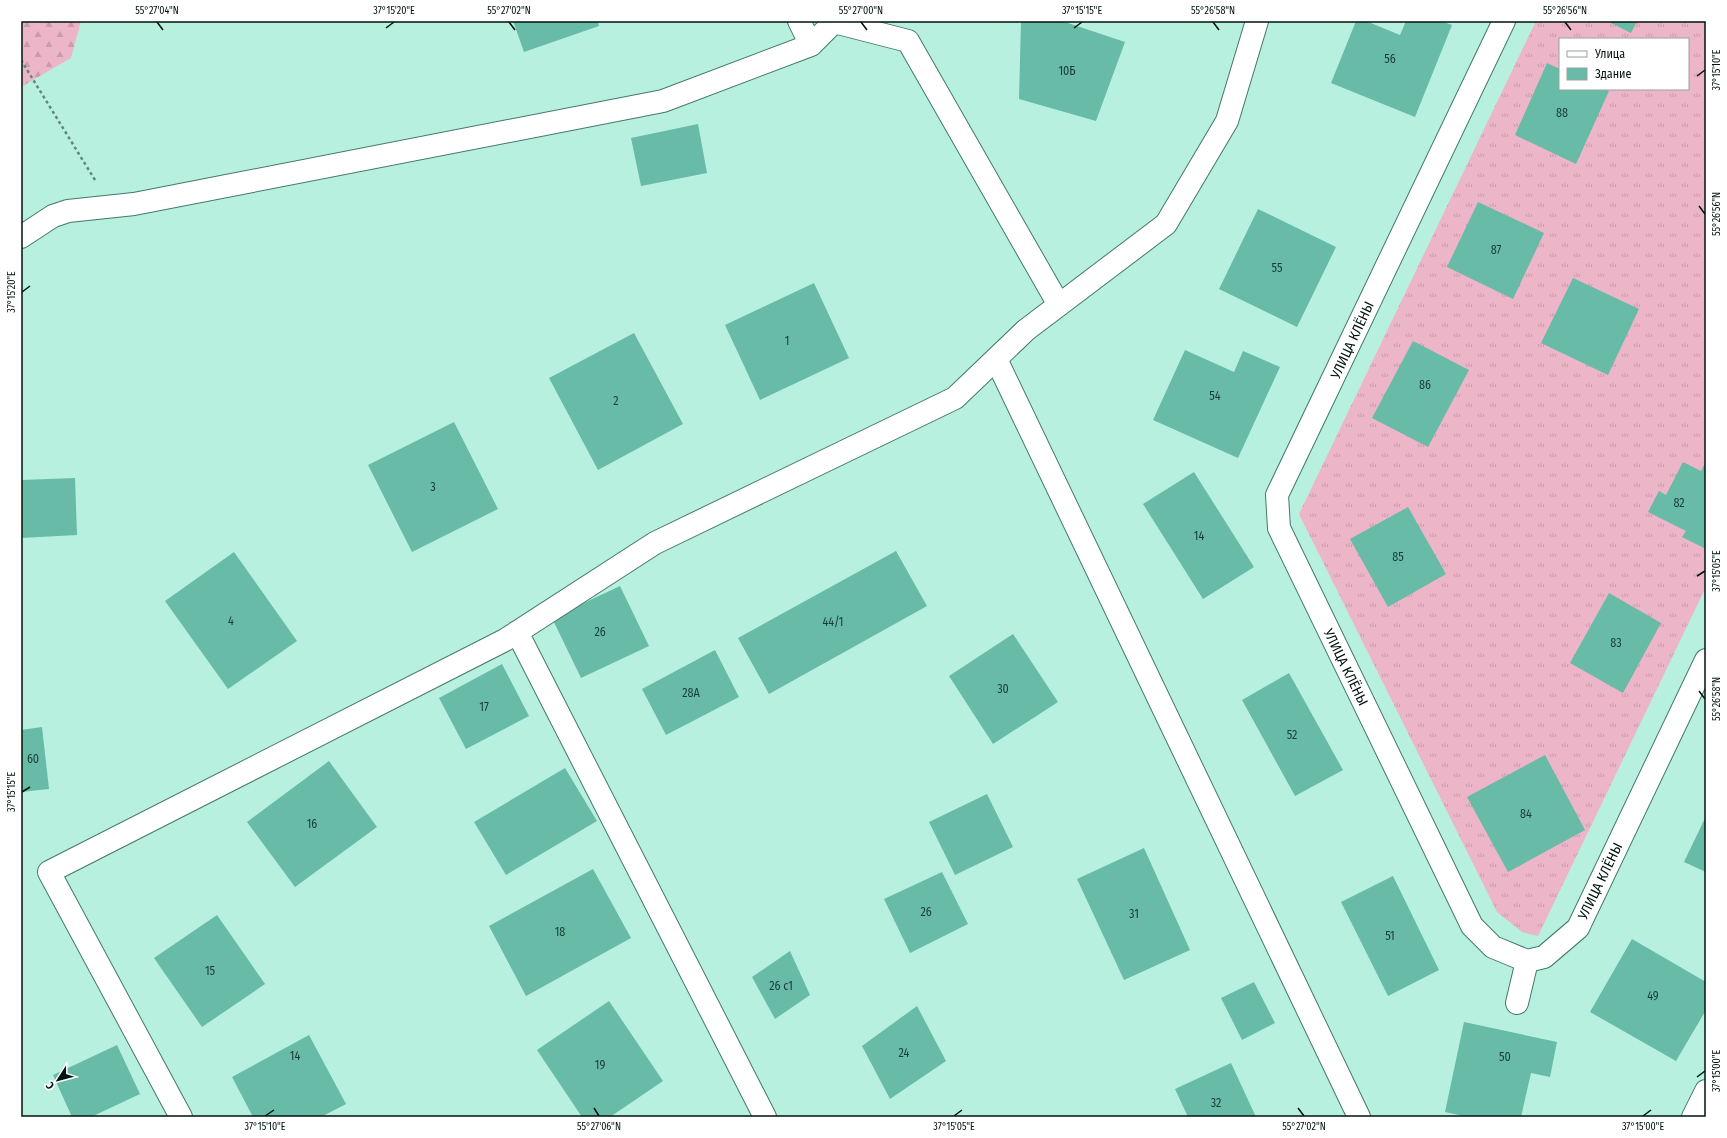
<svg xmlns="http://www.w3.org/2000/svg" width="1727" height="1138" font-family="'Fira Sans Condensed',sans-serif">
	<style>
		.grass { fill: url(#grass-tufts); fill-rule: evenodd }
		.forest { fill: url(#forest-firs) }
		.building { fill: #67bba7 }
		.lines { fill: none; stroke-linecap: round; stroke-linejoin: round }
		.minor-casing { stroke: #43786b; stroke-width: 24 }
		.path { stroke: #61877c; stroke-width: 2.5; stroke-dasharray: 3 3; stroke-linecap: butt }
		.minor { stroke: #fff; stroke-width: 22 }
		.ticks { fill: none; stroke: #00130e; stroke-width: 1.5 }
		.labels { text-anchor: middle; stroke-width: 3.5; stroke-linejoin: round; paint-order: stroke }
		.number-label { font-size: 12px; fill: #1a3d34 }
		.street-label { font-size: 14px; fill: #00130e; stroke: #fff }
		.neatline { fill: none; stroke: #00130e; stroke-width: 1.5 }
		.ticks-label { font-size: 10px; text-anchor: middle; fill: #00130e }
	</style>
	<defs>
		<pattern id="grass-tufts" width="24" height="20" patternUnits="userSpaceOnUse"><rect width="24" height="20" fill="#edb5c8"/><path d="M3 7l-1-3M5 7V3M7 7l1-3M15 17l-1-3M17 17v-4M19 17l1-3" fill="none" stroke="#c99bab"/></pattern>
		<pattern id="forest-firs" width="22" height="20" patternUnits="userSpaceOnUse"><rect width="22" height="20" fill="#edb5c8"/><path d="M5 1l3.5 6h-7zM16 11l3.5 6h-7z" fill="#c99bab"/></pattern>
	</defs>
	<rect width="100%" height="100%" fill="#b8f0e0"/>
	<path class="grass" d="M1536 21H1706V587L1538 936 1522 932 1497 912 1299 514ZM1560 39H1688V89H1560Z"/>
	<path class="forest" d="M21 21H81L71 58 21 87Z"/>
	<path class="building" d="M513 21H598L599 26 524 52Z
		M1021 21H1062L1125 42 1096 121 1019 99Z
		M1356 21H1366L1400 35 1406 21H1441L1452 25 1415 117 1331 83Z
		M1607 21H1637L1631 33Z
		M1547 63 1560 69V89H1604L1609 91 1576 164 1515 135Z
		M698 124 707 173 641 186 631 138Z
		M1478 202 1544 233 1513 299 1447 267Z
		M1258 209 1336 247 1297 327 1219 289Z
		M1573 278 1639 309 1608 375 1541 343Z
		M814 283 849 358 760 400 725 325Z
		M634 333 683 424 598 470 549 378Z
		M1413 341 1469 370 1428 447 1372 418Z
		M1185 350 1234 372 1243 351 1280 367 1238 458 1153 420Z
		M454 422 498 509 412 552 368 465Z
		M1706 461V549L1682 537 1686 531 1648 512 1659 491 1666 495 1683 462 1701 471Z
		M1194 472 1254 567 1203 599 1143 504Z
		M75 478 77 535 21 538V480Z
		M1408 507 1446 574 1388 607 1350 539Z
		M896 551 927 606 769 694 738 638Z
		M234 552 297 641 228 689 165 601Z
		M620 586 649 646 581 678 552 618Z
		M1609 593 1661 623 1623 693 1570 663Z
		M1013 634 1058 702 993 744 949 676Z
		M715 650 739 697 666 735 642 689Z
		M502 664 529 716 466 749 439 698Z
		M1289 673 1343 770 1295 796 1242 700Z
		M42 727 49 789 21 792V730Z
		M1545 755 1585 830 1508 872 1467 797Z
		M329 761 377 827 295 887 247 822Z
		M565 768 597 821 506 875 474 822Z
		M987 794 1013 847 955 875 929 822Z
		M1706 816V872L1684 862Z
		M1144 848 1190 950 1124 980 1077 879Z
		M593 869 631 938 526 996 489 926Z
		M942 872 968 924 910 953 884 899Z
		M1393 876 1439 970 1388 996 1341 902Z
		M217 915 265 984 202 1027 154 958Z
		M1632 939 1706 982V1010L1676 1061 1590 1012Z
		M790 951 810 995 775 1019 752 977Z
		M1254 982 1275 1023 1242 1040 1221 998Z
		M609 1001 663 1081 610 1117H582L537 1050Z
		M917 1006 946 1061 890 1099 862 1046Z
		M1464 1022 1557 1042 1550 1077 1531 1073 1521 1117H1468L1445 1112Z
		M309 1035 346 1104 321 1117H253L232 1077Z
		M117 1045 140 1094 91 1117H72L53 1075Z
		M1231 1063 1256 1117H1188L1175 1089Z"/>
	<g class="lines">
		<defs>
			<path id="minor" d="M799 21 811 45
				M1504 21 1277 495 1279 528 1472 926 1493 947 1527 961 1544 957 1578 928 1706 660
				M21 237 53 216 68 211 134 204 663 101 811 45 834 22 908 41 1059 305
				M996 359 1359 1117
				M517 632 765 1117
				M1517 1003 1527 961
				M181 1117 49 872 505 640 655 543 955 398 1026 330 1166 224 1227 121 1257 21
				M1693 1117 1706 1091"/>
		</defs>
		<use href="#minor" class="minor-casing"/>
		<path class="path" d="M21 60 95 180"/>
		<use href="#minor" class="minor"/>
	</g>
	<path class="ticks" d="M157 22 163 30M509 22 515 30M861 22 867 30M1213 22 1219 30M1565 22 1571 30M386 28 394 22M1074 28 1082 22M1697 76 1705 70M1699 206 1705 214M22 292 30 286M1697 576 1705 571M1699 691 1705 699M22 792 30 787M1697 1077 1705 1071M594 1108 599 1116M1298 1108 1304 1116M265 1116 274 1110M954 1116 962 1110M1643 1116 1651 1110"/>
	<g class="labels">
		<g class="number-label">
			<text x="1390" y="63">56</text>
			<text x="1067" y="75">10Б</text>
			<text x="1562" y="117">88</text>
			<text x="1496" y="254">87</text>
			<text x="1277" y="272">55</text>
			<text x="787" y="345">1</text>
			<text x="1425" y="389">86</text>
			<text x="1215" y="400">54</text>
			<text x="616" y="405">2</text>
			<text x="433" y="491">3</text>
			<text x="1679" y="507">82</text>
			<text x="1199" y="540">14</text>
			<text x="1398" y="561">85</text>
			<text x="231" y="625">4</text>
			<text x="833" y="626">44/1</text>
			<text x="600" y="636">26</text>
			<text x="1616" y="647">83</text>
			<text x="1003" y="693">30</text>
			<text x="691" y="697">28А</text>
			<text x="484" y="711">17</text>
			<text x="1292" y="739">52</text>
			<text x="33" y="763">60</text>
			<text x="1526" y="818">84</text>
			<text x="312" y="828">16</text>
			<text x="926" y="916">26</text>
			<text x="1134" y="918">31</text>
			<text x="560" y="936">18</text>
			<text x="1390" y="940">51</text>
			<text x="210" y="975">15</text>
			<text x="781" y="990">26 с1</text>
			<text x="1653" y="1000">49</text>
			<text x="904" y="1057">24</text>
			<text x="295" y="1060">14</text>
			<text x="1505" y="1061">50</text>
			<text x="600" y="1069">19</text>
			<text x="1216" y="1107">32</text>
		</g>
		<g class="street-label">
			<text transform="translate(1352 340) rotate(-65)" y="5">УЛИЦА КЛЁНЫ</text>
			<text transform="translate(1346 667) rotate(64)" y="5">УЛИЦА КЛЁНЫ</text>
			<text transform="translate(1600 881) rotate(-64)" y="5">УЛИЦА КЛЁНЫ</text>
		</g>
	</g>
	<rect width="1727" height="1138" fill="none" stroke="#ffffff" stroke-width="44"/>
	<rect x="1559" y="38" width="130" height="52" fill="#ffffff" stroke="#99a19f"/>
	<rect x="1567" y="51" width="20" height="6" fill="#ffffff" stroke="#99a19f"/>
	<text x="1595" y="58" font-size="12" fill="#00130e">Улица</text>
	<rect x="1567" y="68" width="20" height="12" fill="#67bba7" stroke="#99a19f"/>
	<text x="1595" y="78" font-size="12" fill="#00130e">Здание</text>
	<g transform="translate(58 1080) rotate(234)" stroke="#ffffff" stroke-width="3" paint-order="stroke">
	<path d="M0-3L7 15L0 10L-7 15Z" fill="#00130e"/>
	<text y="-6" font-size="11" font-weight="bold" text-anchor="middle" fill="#00130e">С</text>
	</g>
	<rect x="22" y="22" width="1683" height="1094" class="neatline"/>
	<g class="ticks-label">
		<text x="157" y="14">55°27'04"N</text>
		<text x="394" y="14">37°15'20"E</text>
		<text x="509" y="14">55°27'02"N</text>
		<text x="861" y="14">55°27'00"N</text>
		<text x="1082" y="14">37°15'15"E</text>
		<text x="1213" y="14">55°26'58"N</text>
		<text x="1565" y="14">55°26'56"N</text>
		<text transform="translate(1716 70) rotate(-90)" y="4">37°15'10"E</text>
		<text transform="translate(1716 214) rotate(-90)" y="4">55°26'56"N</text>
		<text transform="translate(11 292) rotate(-90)" y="4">37°15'20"E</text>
		<text transform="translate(1716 571) rotate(-90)" y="4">37°15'05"E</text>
		<text transform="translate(1716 699) rotate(-90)" y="4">55°26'58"N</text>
		<text transform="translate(11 792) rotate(-90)" y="4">37°15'15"E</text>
		<text transform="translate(1716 1071) rotate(-90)" y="4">37°15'00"E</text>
		<text x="265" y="1130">37°15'10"E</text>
		<text x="599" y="1130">55°27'06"N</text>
		<text x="954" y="1130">37°15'05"E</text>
		<text x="1304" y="1130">55°27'02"N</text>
		<text x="1643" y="1130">37°15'00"E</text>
	</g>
</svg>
